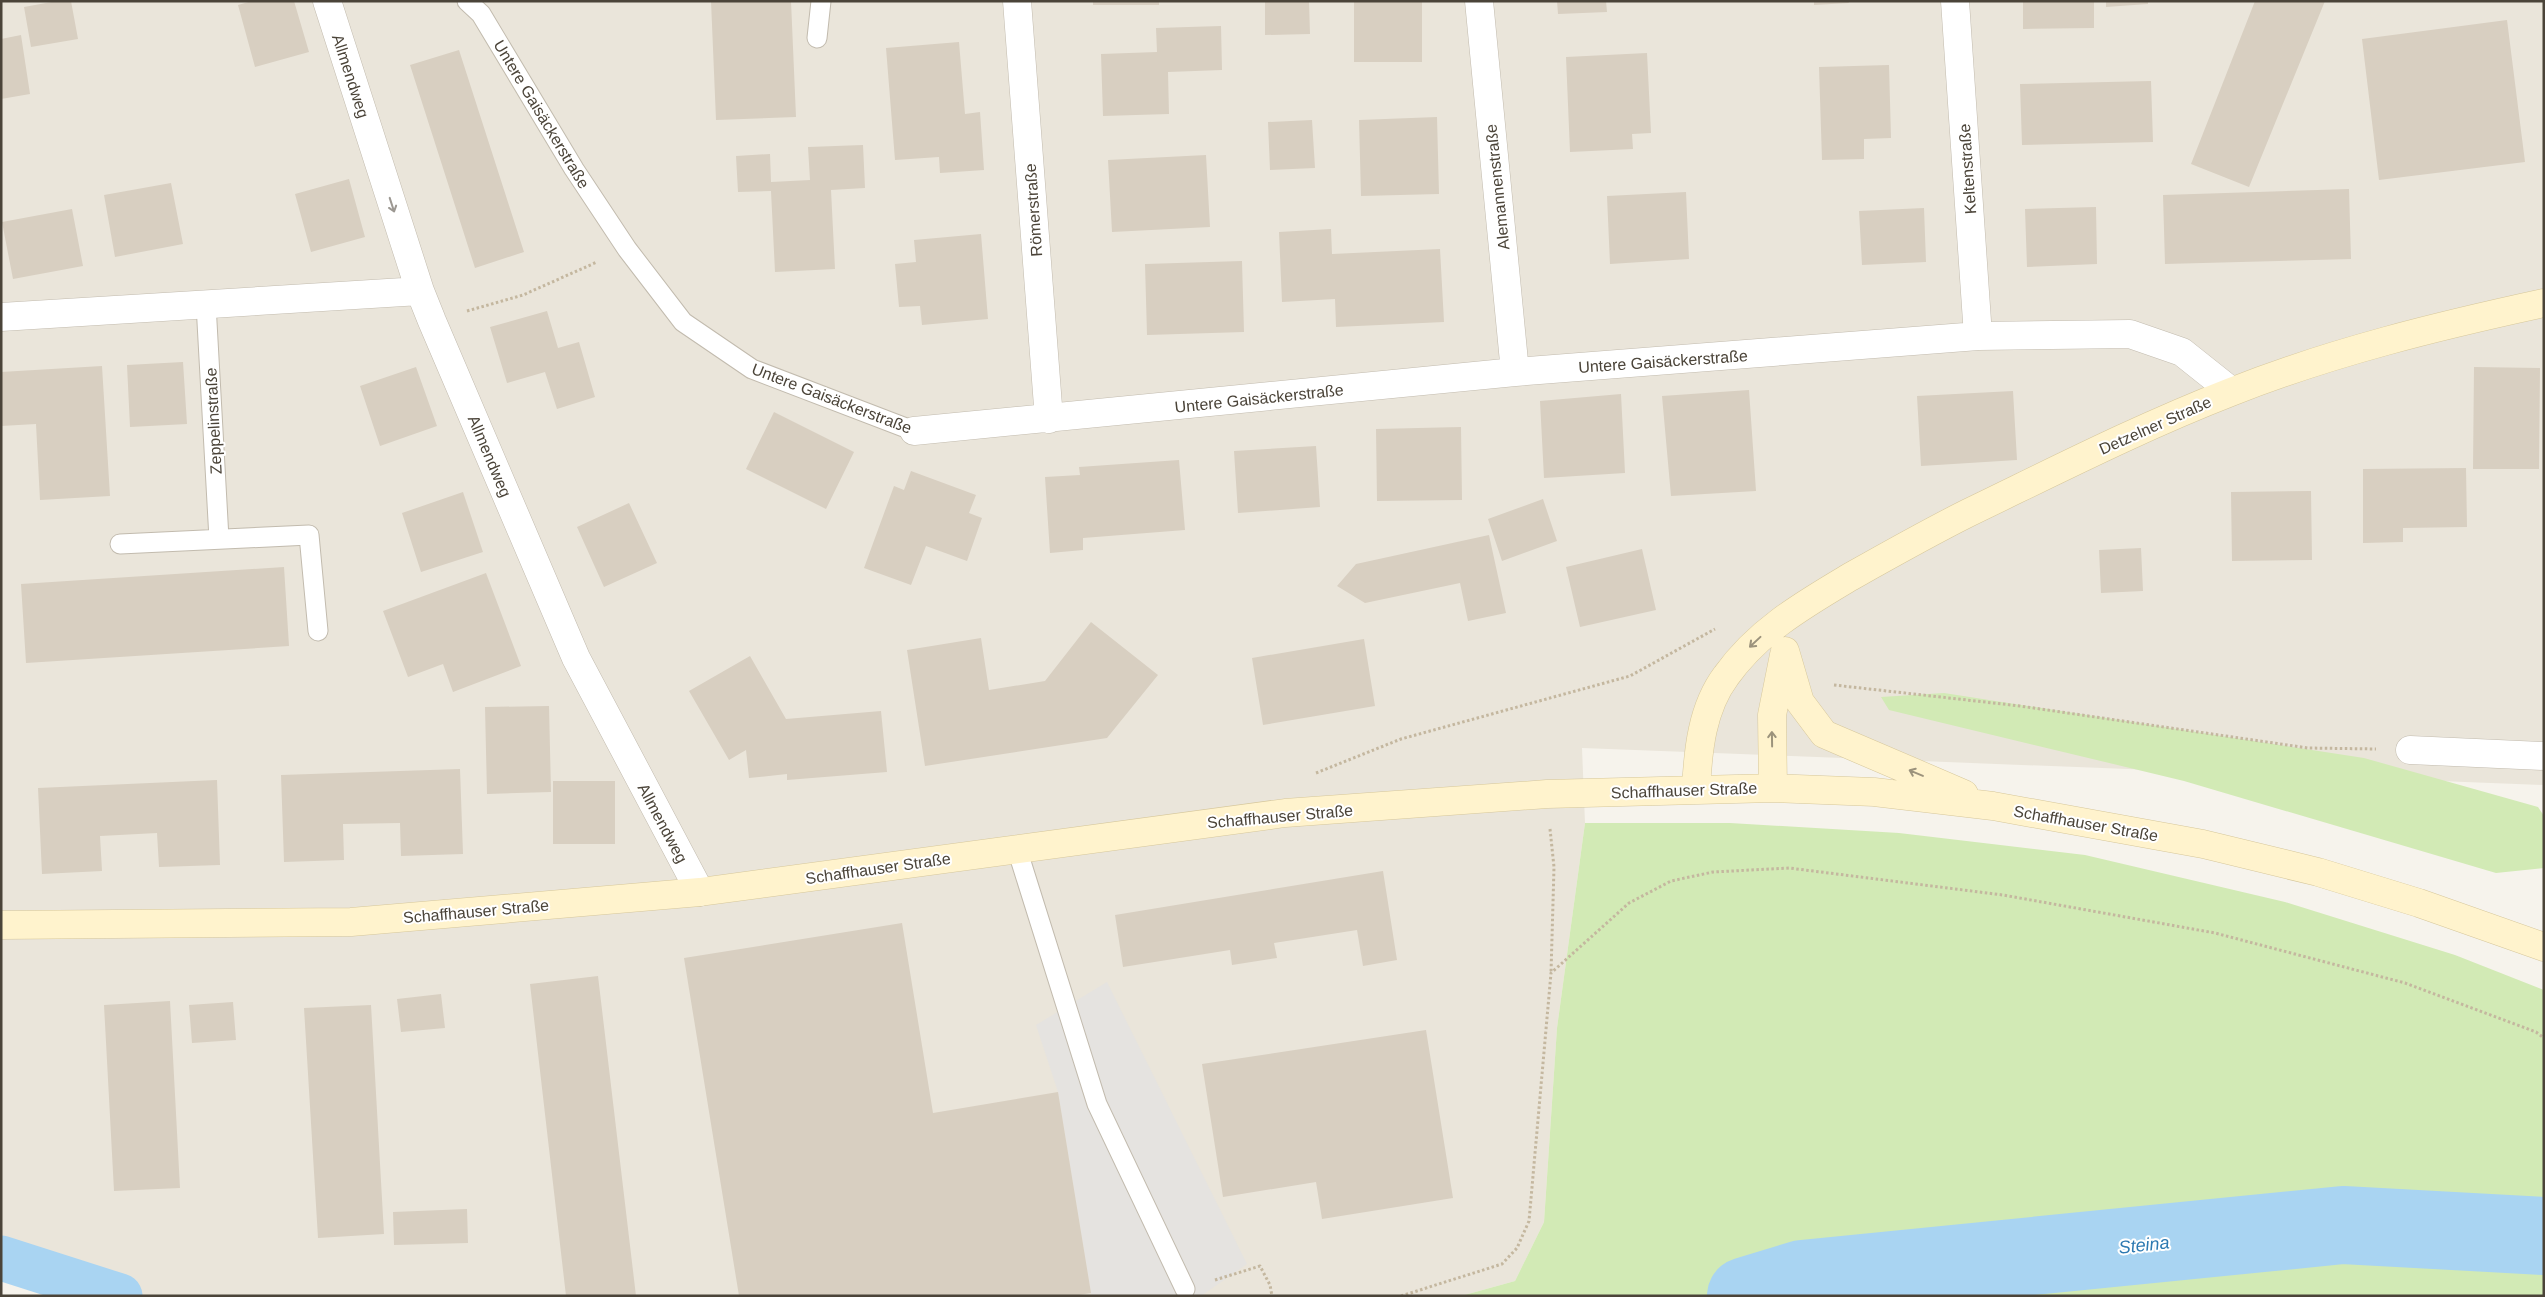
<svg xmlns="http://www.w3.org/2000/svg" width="2545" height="1297" font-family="Helvetica,sans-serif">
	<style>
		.residential { fill: #eae5da }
		.green { fill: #d2eab5 }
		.parking { fill: #e5e3e0 }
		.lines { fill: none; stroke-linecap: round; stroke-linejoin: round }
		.canal { stroke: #a9d4f2; stroke-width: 45 }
		.river { stroke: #a9d4f2; stroke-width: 78 }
		.building { fill: #d8cfc1 }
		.lane-casing { stroke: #c2bbae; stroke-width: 21 }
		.street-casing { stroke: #c2bbae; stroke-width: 29 }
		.secondary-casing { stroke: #d6c79b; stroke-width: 29 }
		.path { stroke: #c4b79f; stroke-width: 3; stroke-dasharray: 2.5 2.5; stroke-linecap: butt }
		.lane { stroke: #fff; stroke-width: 19 }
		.street { stroke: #fff; stroke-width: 28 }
		.secondary { stroke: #fff3cd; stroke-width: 28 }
		.oneway { stroke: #9c9892 }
		.oneway2 { stroke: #9c937c }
		.labels { text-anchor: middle; stroke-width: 4; stroke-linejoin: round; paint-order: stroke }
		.street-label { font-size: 16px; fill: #4b4439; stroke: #fff }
		.water-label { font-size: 18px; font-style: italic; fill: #2e7ab2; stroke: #fff }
	</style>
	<rect width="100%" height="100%" fill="#f6f3ec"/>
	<path class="residential" d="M1 1H2544V785L1582 748 1585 823 1557 1028 1544 1222 1515 1281 1461 1296H111L1 1237Z"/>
	<path class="green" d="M1944 693 2364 758 2538 807 2544 816V868L2496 873 2184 781 1889 710 1881 697Z
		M1585 823H1730L1899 833 2085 855 2285 902 2455 955 2544 990V1296H1461L1515 1281 1544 1222 1557 1028Z"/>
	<path class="parking" d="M1107 982 1247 1264 1201 1296H1092L1091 1293 1058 1092 1036 1025Z"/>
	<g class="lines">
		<path class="canal" d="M1 1258 120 1296"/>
		<path class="river" d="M1746 1296 1802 1279 2343 1225 2544 1236"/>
	</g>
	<path class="building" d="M57 1H71L78 39 31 47 24 7Z
		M252 1H294L309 52 255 67 238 5Z
		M711 1H791L796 117 716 120Z
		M1093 1H1159V5H1093Z
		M1265 1H1309L1310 34 1265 35Z
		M1354 1H1422V62H1354Z
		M1557 1H1606L1607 12 1558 14Z
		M1814 1H1848L1849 3 1814 5Z
		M2023 1H2094V28L2023 29Z
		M2106 1H2148V4L2106 7Z
		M2255 1H2325L2249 187 2191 164Z
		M2507 20 2525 162 2379 180 2362 39Z
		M1221 26 1222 70 1168 72 1169 114 1103 116 1101 54 1157 52 1156 28Z
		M21 35 30 94 1 99V39Z
		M959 42 965 114 980 112 984 170 940 173 939 157 895 160 886 48Z
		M459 50 524 252 475 268 410 65Z
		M1647 53 1651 133 1632 134 1633 149 1570 152 1566 57Z
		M1889 65 1891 138 1864 139V159L1822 160 1819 67Z
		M2151 81 2153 142 2022 145 2020 84Z
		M1437 117 1439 194 1361 196 1359 120Z
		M1312 120 1315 168 1270 170 1268 122Z
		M863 145 865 188 831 190 835 269 775 272 771 191 738 192 736 156 770 154 771 182 810 180 808 147Z
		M1206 155 1210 227 1112 232 1108 160Z
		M349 179 365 237 311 252 295 194Z
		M171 183 183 244 115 257 104 195Z
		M2349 189 2351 259 2165 264 2163 195Z
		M1686 192 1689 259 1610 264 1607 196Z
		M2096 207 2097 264 2027 267 2025 209Z
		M1924 208 1926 262 1862 265 1859 211Z
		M72 209 83 266 13 279 2 222Z
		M1331 229 1332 254 1440 249 1444 322 1336 327 1335 299 1282 302 1279 232Z
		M981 234 988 319 922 325 920 306 899 307 895 264 916 262 914 240Z
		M1242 261 1244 332 1147 335 1145 264Z
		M547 311 558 348 579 342 595 397 557 409 545 372 507 383 490 327Z
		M183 362 187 424 130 427 127 365Z
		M102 366 110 496 40 500 36 424 1 426V372Z
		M416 367 437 426 380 446 360 386Z
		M2474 367 2540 368 2539 469H2473Z
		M1749 390 1756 491 1671 496 1662 396Z
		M2013 391 2017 460 1921 466 1917 396Z
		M1621 394 1625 473 1544 478 1540 401Z
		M774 412 854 452 826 509 746 469Z
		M1461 427 1462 500 1377 501 1376 429Z
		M1316 446 1320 507 1238 513 1234 451Z
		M1179 460 1185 530 1083 538V550L1050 553 1045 477 1080 475 1079 467Z
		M2466 468 2467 527 2403 528V542L2363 543V469Z
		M911 471 976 495 969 513 982 518 967 561 926 546 911 585 864 568 894 486 904 490Z
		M2311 491 2312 560 2232 561 2231 492Z
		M463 492 483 552 421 572 402 513Z
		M1543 499 1557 541 1502 561 1488 519Z
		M629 503 657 563 604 587 577 527Z
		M1489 535 1506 613 1468 621 1460 583 1365 603 1337 586 1356 564Z
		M2141 548 2143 591 2101 593 2099 550Z
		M1642 549 1656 610 1580 627 1566 567Z
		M284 567 289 646 26 663 21 584Z
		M486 573 521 666 453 692 443 664 408 677 383 611Z
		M1091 622 1158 675 1107 738 925 766 907 650 981 638 989 690 1045 681Z
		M1364 639 1375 706 1263 725 1252 658Z
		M750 656 786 719 881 711 887 772 787 780V774L749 778 746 750 729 760 689 691Z
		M549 706 551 792 487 794 485 707Z
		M460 769 463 854 401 856 400 823 343 824 344 860 284 862 281 775Z
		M217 780 220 865 159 867 157 833 100 836 102 871 42 874 38 788Z
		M553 781H615V844H553Z
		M1383 871 1397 960 1363 966 1357 930 1274 943 1277 958 1232 965 1230 950 1123 967 1115 915Z
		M902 923 933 1113 1058 1092 1091 1293 1073 1296H739L684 958Z
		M598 976 636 1296H566L530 984Z
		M441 994 445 1028 401 1032 397 999Z
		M170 1001 180 1188 114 1191 104 1005Z
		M233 1002 236 1040 192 1043 189 1005Z
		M371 1005 384 1234 318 1238 304 1008Z
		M1426 1030 1453 1198 1322 1219 1316 1182 1223 1197 1202 1064Z
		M467 1209 468 1243 394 1245 393 1212Z"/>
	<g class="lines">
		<defs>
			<path id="lane" d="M467 1 481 14 574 169 627 249 683 322 752 369 914 431
				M817 38 821 1
				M206 304 219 539
				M120 544 309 535 318 631
				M1017 849 1097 1104 1185 1289"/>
			<path id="street" d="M327 1 420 291 432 321 576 658 700 892
				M1017 1 1049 419
				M1479 1 1515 372
				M1955 1 1978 336
				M1 317 420 291
				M914 431 1515 372 1978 336 2130 334 2182 352 2231 391
				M2410 750 2544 756"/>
			<path id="secondary" d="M1785 651 1800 702 1824 734 1964 794
				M1773 788 1772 715 1784 655
				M1696 789C1698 750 1702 708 1726 676 1758 631 1803 605 1850 577 1889 555 1928 533 1968 513 2055 471 2141 427 2231 392 2332 352 2438 326 2544 303
				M1 925 351 922 700 892 1285 813 1547 794 1773 788 1874 792 1993 806 2203 844 2318 872 2419 903 2544 947"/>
		</defs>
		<use href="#lane" class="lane-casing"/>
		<use href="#street" class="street-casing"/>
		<use href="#secondary" class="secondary-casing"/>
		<path class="path" d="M467 311 523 295 597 262
			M1834 685 2020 706 2308 748 2376 749
			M1316 773 1401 739 1630 676 1715 629
			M1550 829 1554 867 1551 973
			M1215 1280 1260 1266 1270 1285 1272 1296
			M1401 1296 1502 1264 1517 1248 1529 1221 1551 973 1629 903 1671 881 1713 872 1789 868 2003 895 2215 933 2405 983 2536 1032 2544 1038"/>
		<use href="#lane" class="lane"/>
		<use href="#street" class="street"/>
		<use href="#secondary" class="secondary"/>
	</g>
	<defs><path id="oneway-shaft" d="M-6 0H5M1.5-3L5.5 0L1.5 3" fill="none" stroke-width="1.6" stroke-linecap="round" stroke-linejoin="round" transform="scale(1.25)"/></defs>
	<use class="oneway" href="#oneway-shaft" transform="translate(392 205) rotate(72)"/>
	<g class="oneway2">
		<use href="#oneway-shaft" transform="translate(1755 642) rotate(137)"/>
		<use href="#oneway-shaft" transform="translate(1772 739) rotate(-91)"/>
		<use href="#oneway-shaft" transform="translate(1916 773) rotate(-157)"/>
	</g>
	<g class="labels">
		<g class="street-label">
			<text transform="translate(351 76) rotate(72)" y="6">Allmendweg</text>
			<text transform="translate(542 114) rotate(59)" y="6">Untere Gaisäckerstraße</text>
			<text transform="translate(1967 169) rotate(-94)" y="6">Keltenstraße</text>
			<text transform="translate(1497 187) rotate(-96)" y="6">Alemannenstraße</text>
			<text transform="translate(1033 210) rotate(-94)" y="6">Römerstraße</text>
			<text transform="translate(1663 361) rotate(-4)" y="6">Untere Gaisäckerstraße</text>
			<text transform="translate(832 398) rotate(21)" y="6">Untere Gaisäckerstraße</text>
			<text transform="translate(1259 398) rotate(-6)" y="6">Untere Gaisäckerstraße</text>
			<text transform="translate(213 421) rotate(-93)" y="6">Zeppelinstraße</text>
			<text transform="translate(2155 425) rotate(-24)" y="6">Detzelner Straße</text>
			<text transform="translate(490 456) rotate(67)" y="6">Allmendweg</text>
			<text transform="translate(1684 790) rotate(-2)" y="6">Schaffhauser Straße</text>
			<text transform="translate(1280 816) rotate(-5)" y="6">Schaffhauser Straße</text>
			<text transform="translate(663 823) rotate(62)" y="6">Allmendweg</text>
			<text transform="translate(2086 823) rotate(10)" y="6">Schaffhauser Straße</text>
			<text transform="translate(878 868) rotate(-8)" y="6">Schaffhauser Straße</text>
			<text transform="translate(476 911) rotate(-5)" y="6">Schaffhauser Straße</text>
		</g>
		<g class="water-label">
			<text transform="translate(2144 1245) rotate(-6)" y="6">Steina</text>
		</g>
	</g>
	<rect width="2545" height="1297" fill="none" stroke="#4b4439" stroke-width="5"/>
</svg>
